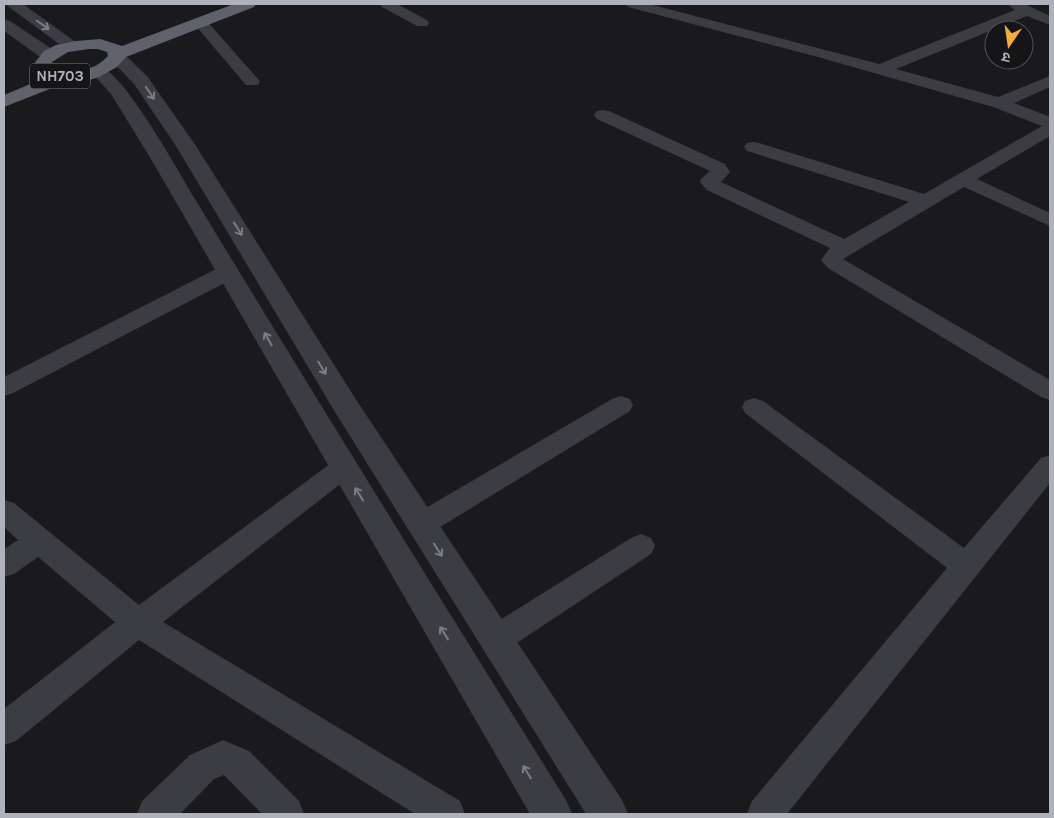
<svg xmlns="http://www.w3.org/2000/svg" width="1054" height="818" font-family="Karla,'Noto Sans Devanagari',sans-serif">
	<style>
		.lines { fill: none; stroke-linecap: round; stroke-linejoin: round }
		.minor { fill: #3b3d42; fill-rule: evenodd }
		.tertiary { fill: #3b3d42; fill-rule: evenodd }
		.trunk { fill: #5f626a; fill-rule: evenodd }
		.oneway { stroke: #7a7d85 }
		.labels { text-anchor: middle; stroke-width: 5; stroke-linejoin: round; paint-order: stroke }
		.shield { fill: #151518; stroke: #7f838b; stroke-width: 1 }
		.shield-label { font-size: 15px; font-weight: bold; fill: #adb2bc }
	</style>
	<rect width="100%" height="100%" fill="#1a1a1d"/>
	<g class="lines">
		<path class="minor" d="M380 4H397L427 20 429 23 427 26H417L382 7Z
			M626 4H649L879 64 1015 10 1007 4H1025L1050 16V25L1027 16 896 69 998 97 1050 76V87L1014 103 1050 117V136L977 179 1050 213V226L964 187 843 259 1050 380V400L1041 397 828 268 821 260 830 248 707 190 700 182 701 179 710 171 597 119 594 115 597 111 603 110 609 111 725 164 730 172 721 182 844 239 909 202 747 151 744 147 747 143 753 142 759 143 924 194 1042 126 993 107 818 57 628 7Z
			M201 19 206 20 258 79 260 82 258 85H246L196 26 194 23 196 20Z
			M228 265 236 267 239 272 236 277 13 393 4 396V377L220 267Z
			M621 396 630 399 633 405 630 411 432 532 422 535 412 532 408 524 412 516 612 399Z
			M754 398 763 401 964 548 1041 458 1050 455V483L787 814H747L752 801 947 568 745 413 742 407 745 401Z
			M343 458 352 461 356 468 352 475 163 622 460 801 465 814H415L139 640 16 741 4 745V709L115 622 38 557 14 574 4 577V549L18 540 4 527V500L14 503 139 605 334 461Z
			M641 534 651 538 655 546 651 554 506 650 495 654 484 650 479 640 484 630 631 538Z
			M223 740 249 751 299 801 304 814H262L224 775 214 779 180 814H137L142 801 190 755Z"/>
		<path class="tertiary" d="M5 4H23L81 46 79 50H67Z
			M4 19 10 21 55 51 58 55 55 59 49 60 43 59 4 31Z
			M117 52 123 53 147 76 196 146 355 398 622 800 628 814H586L335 412 176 146 134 84 108 57 111 53Z
			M99 66C124 72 180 174 195 199 317 400 441 600 566 800L572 814H530L151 159 111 94 90 71 93 67Z"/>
		<path class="trunk" d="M234 4H256L254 7 126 57 117 67 99 77 83 82 65 83 4 107V95L45 78 38 74 33 65 44 51 56 45 76 41 100 39 122 46ZM89 49H98L107 52 108 56C94 71 70 77 52 67V62L68 52Z"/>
	</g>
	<defs><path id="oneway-shaft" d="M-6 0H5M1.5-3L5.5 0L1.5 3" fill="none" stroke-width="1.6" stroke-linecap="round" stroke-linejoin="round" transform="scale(1.25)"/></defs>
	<g class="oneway">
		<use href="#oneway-shaft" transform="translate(43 25) rotate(35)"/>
		<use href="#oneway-shaft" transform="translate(150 93) rotate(56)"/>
		<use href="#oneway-shaft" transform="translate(238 229) rotate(58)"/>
		<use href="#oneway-shaft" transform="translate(268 339) rotate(-120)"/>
		<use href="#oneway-shaft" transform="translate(322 368) rotate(59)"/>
		<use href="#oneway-shaft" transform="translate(359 494) rotate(-122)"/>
		<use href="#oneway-shaft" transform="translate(438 550) rotate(58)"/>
		<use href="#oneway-shaft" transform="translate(444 633) rotate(-122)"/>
		<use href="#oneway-shaft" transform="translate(527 772) rotate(-121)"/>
	</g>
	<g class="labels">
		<rect class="shield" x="30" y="63.5" width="60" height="25" rx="4"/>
		<g class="shield-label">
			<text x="60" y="81">NH703</text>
		</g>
	</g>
	<rect width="1054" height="818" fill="none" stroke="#adb2bc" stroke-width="10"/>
	<g transform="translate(1009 45) rotate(193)"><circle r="24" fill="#151518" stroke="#52545a"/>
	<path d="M0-4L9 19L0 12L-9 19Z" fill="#f3ad3d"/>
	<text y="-8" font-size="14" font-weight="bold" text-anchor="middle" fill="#adb2bc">उ</text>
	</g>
</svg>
